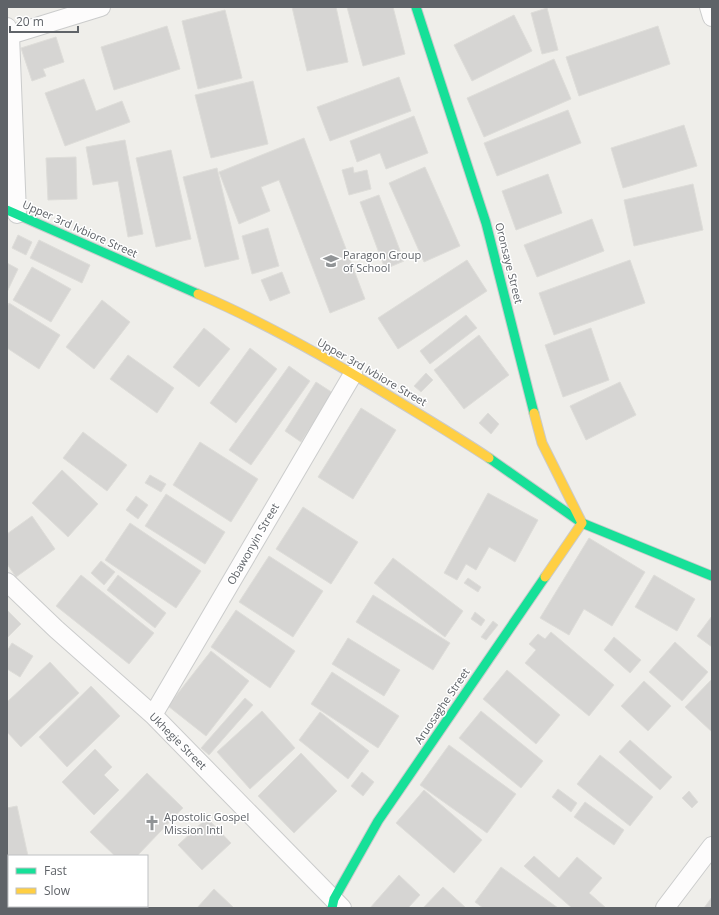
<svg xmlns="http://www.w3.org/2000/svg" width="719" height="915" font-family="'Open Sans',sans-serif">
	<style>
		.building { fill: #d6d5d3; stroke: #deddd9 }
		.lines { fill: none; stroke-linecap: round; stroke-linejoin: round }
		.street-casing { stroke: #cbcccc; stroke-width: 20 }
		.fast-casing { stroke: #cacacb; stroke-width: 11 }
		.slow-casing { stroke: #cacacb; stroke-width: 11 }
		.street { stroke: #fdfcfc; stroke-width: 18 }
		.fast { stroke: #16e098; stroke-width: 9 }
		.slow { stroke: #ffcf43; stroke-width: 9 }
		.labels { text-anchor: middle; stroke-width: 3; stroke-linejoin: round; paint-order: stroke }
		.street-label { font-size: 11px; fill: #5f6368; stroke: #fff }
		.poi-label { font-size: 11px; fill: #5f6368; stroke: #fff; text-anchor: start }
	</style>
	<rect width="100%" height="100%" fill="#efeeea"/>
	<path class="building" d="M292 7H336L348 62 307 71Z
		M347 7H393L405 54 363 66Z
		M547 8 558 50 542 54 531 13Z
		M225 10 242 78 198 89 182 21Z
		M514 15 532 51 472 81 454 45Z
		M167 26 180 69 114 90 101 47Z
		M658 26 670 64 579 96 566 57Z
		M56 37 64 62 43 69 46 76 32 81 21 48Z
		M554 59 571 99 484 137 467 98Z
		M399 77 411 111 330 141 317 107Z
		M84 79 96 111 122 101 130 122 65 146 45 93Z
		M253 81 268 144 211 158 195 95Z
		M568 110 581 143 497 176 484 143Z
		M414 116 428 153 386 169 380 153 357 162 350 141Z
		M684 125 697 166 623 188 611 148Z
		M304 138 365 299 330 313 279 180 261 187 270 211 239 224 219 172Z
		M125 140 143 234 128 237 118 181 93 185 86 147Z
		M171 150 191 239 156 247 136 158Z
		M76 157 77 199 48 200 46 158Z
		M353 167 354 173 367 170 371 189 349 195 342 170Z
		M425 167 460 246 424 262 389 183Z
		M217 168 239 259 205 267 183 177Z
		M548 174 562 213 516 230 502 191Z
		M693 184 703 230 634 246 624 200Z
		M379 195 404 261 385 269 360 202Z
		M592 219 604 251 537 277 524 245Z
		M268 228 279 266 252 274 242 236Z
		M18 235 32 242 26 255 12 248Z
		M39 240 90 265 82 283 30 258Z
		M467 260 487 291 398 349 378 318Z
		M630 260 645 303 554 335 539 293Z
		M7 263 18 269 7 292Z
		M32 267 71 289 51 322 13 300Z
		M282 272 290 293 270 301 261 280Z
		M102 300 130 322 94 369 66 347Z
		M9 303 60 335 39 369 7 348V307Z
		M466 315 477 328 430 364 420 351Z
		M204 328 230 349 199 387 173 367Z
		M591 328 609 380 563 397 545 345Z
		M479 335 509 375 464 409 434 370Z
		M250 348 277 369 236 423 210 403Z
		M128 355 174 388 157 413 110 379Z
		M289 366 310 381 251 465 229 450Z
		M426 373 433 380 421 392 414 386Z
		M316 382 333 393 301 442 285 431Z
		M620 382 636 415 586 440 570 406Z
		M361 408 396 430 353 499 318 477Z
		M488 413 499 424 491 434 479 423Z
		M83 432 127 465 107 491 63 458Z
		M200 442 258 479 231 522 173 485Z
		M62 470 98 504 68 537 32 503Z
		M150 475 166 484 161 492 145 483Z
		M488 493 538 520 515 562 489 547 476 570 466 564 457 580 444 573Z
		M166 494 225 532 205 564 145 526Z
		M136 496 148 505 138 519 126 510Z
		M303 507 358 542 331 584 276 549Z
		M32 516 55 549 16 577 7 564V534Z
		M130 523 201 571 176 608 105 560Z
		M589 538 645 572 612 626 584 609 569 635 540 618Z
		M269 556 323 591 293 637 239 602Z
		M393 558 463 611 445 637 374 583Z
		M101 561 115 572 104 585 91 573Z
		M81 575 154 633 129 664 56 606Z
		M118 575 166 613 155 628 107 590Z
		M654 575 695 599 677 631 635 607Z
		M468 578 481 587 478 592 464 583Z
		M373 595 450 643 433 670 356 622Z
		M7 610 21 624 7 638Z
		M236 610 295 651 270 688 211 647Z
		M475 612 485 620 481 626 471 619Z
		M712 616V647L697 636Z
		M493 621 498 625 486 640 481 637Z
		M551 632 614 685 589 716 525 663 536 650 529 644 538 634 545 639Z
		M614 637 641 660 630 673 604 650Z
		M348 638 400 670 384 696 332 664Z
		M675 642 708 672 682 701 649 672Z
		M12 643 33 656 20 677 7 669V651Z
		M211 651 249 681 206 736 168 706Z
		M50 662 79 693 21 747 7 732V702Z
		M507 670 560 715 536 744 483 699Z
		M332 672 399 716 378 748 311 704Z
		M712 679V732L685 707Z
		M644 681 671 706 648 731 621 706Z
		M91 686 120 716 67 767 39 737Z
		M245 698 253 705 209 755 201 748Z
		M262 711 295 748 250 789 217 752Z
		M481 711 543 761 521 788 459 738Z
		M320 712 369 751 348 779 299 740Z
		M630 740 672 777 660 790 619 752Z
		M449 745 516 794 487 833 420 785Z
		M95 749 112 767 104 775 119 790 94 815 62 782Z
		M301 753 337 791 294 833 258 796Z
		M600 755 653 797 630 826 577 784Z
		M362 772 374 782 363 796 351 786Z
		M147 773 183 808 137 856H115L90 832Z
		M558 789 577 803 571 812 552 797Z
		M424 790 482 840 454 873 396 823Z
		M689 791 698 802 692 808 682 798Z
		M585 802 624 830 614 845 574 817Z
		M17 806 28 856H9V869H7V808Z
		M207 818 231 843 202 870 178 845Z
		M534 856 559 878 577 857 602 878 589 893 606 908H572L524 866Z
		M501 867 558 908H483L475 902Z
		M399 875 420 895 408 908H370Z
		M7 882H9V906H33L34 908H7Z
		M443 887 466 908H423Z
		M214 889 234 908H197Z
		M712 897V908H704Z
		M36 906H63V908H36Z"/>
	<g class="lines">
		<defs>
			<path id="street" d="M709 7 712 17
				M7 27 10 35 17 214
				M10 35 101 7
				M7 582 56 629 153 715 342 908
				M153 715 353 374
				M665 908 712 846"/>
			<path id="fast" d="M416 7 486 223 534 413
				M7 210 198 294
				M489 458 582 523 712 576
				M332 908 334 899 378 821 545 577"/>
			<path id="slow" d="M198 294C264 322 327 358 388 395 422 416 456 436 489 458
				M534 413 542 443 582 523 545 577"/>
		</defs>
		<use href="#street" class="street-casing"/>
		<use href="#fast" class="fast-casing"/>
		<use href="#slow" class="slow-casing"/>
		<use href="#street" class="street"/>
		<use href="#fast" class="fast"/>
		<use href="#slow" class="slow"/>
	</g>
	<defs>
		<symbol id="school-bare" viewBox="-9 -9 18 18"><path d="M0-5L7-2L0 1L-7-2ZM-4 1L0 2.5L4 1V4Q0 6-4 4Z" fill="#919496" stroke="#fff" stroke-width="2.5" paint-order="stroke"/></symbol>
		<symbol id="church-bare" viewBox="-9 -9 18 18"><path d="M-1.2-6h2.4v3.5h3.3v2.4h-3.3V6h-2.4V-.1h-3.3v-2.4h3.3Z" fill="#919496" stroke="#fff" stroke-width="2.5" paint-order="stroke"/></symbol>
	</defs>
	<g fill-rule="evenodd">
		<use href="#school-bare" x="320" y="250" width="22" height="22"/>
		<use href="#church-bare" x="141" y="812" width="22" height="22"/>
	</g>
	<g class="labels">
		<g class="street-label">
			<text transform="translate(80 229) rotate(24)" y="4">Upper 3rd Ivbiore Street</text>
			<text transform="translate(509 263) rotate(76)" y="4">Oronsaye Street</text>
			<text transform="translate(372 372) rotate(30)" y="4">Upper 3rd Ivbiore Street</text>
			<text transform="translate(253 544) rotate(-60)" y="4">Obawonyin Street</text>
			<text transform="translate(442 706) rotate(-56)" y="4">Aruosaghe Street</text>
			<text transform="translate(178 741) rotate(45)" y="4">Ukhegie Street</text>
		</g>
		<g class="poi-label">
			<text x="343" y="259">Paragon Group<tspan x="343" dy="13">of School</tspan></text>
			<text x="164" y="821">Apostolic Gospel<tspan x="164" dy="13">Mission Intl</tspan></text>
		</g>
	</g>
	<rect width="719" height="915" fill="none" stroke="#5f6368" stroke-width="16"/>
	<rect x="8" y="855" width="140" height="52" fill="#ffffff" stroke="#bfc1c3"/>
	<rect x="16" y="868" width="20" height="6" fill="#16e098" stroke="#bfc1c3"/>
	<text x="44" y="875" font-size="12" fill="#5f6368">Fast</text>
	<rect x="16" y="888" width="20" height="6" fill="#ffcf43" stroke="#bfc1c3"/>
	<text x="44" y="895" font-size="12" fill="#5f6368">Slow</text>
	<path d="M10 26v6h68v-6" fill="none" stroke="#5f6368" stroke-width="2"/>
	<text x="16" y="26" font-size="12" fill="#5f6368" stroke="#ffffff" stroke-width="3" paint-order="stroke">20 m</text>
</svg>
